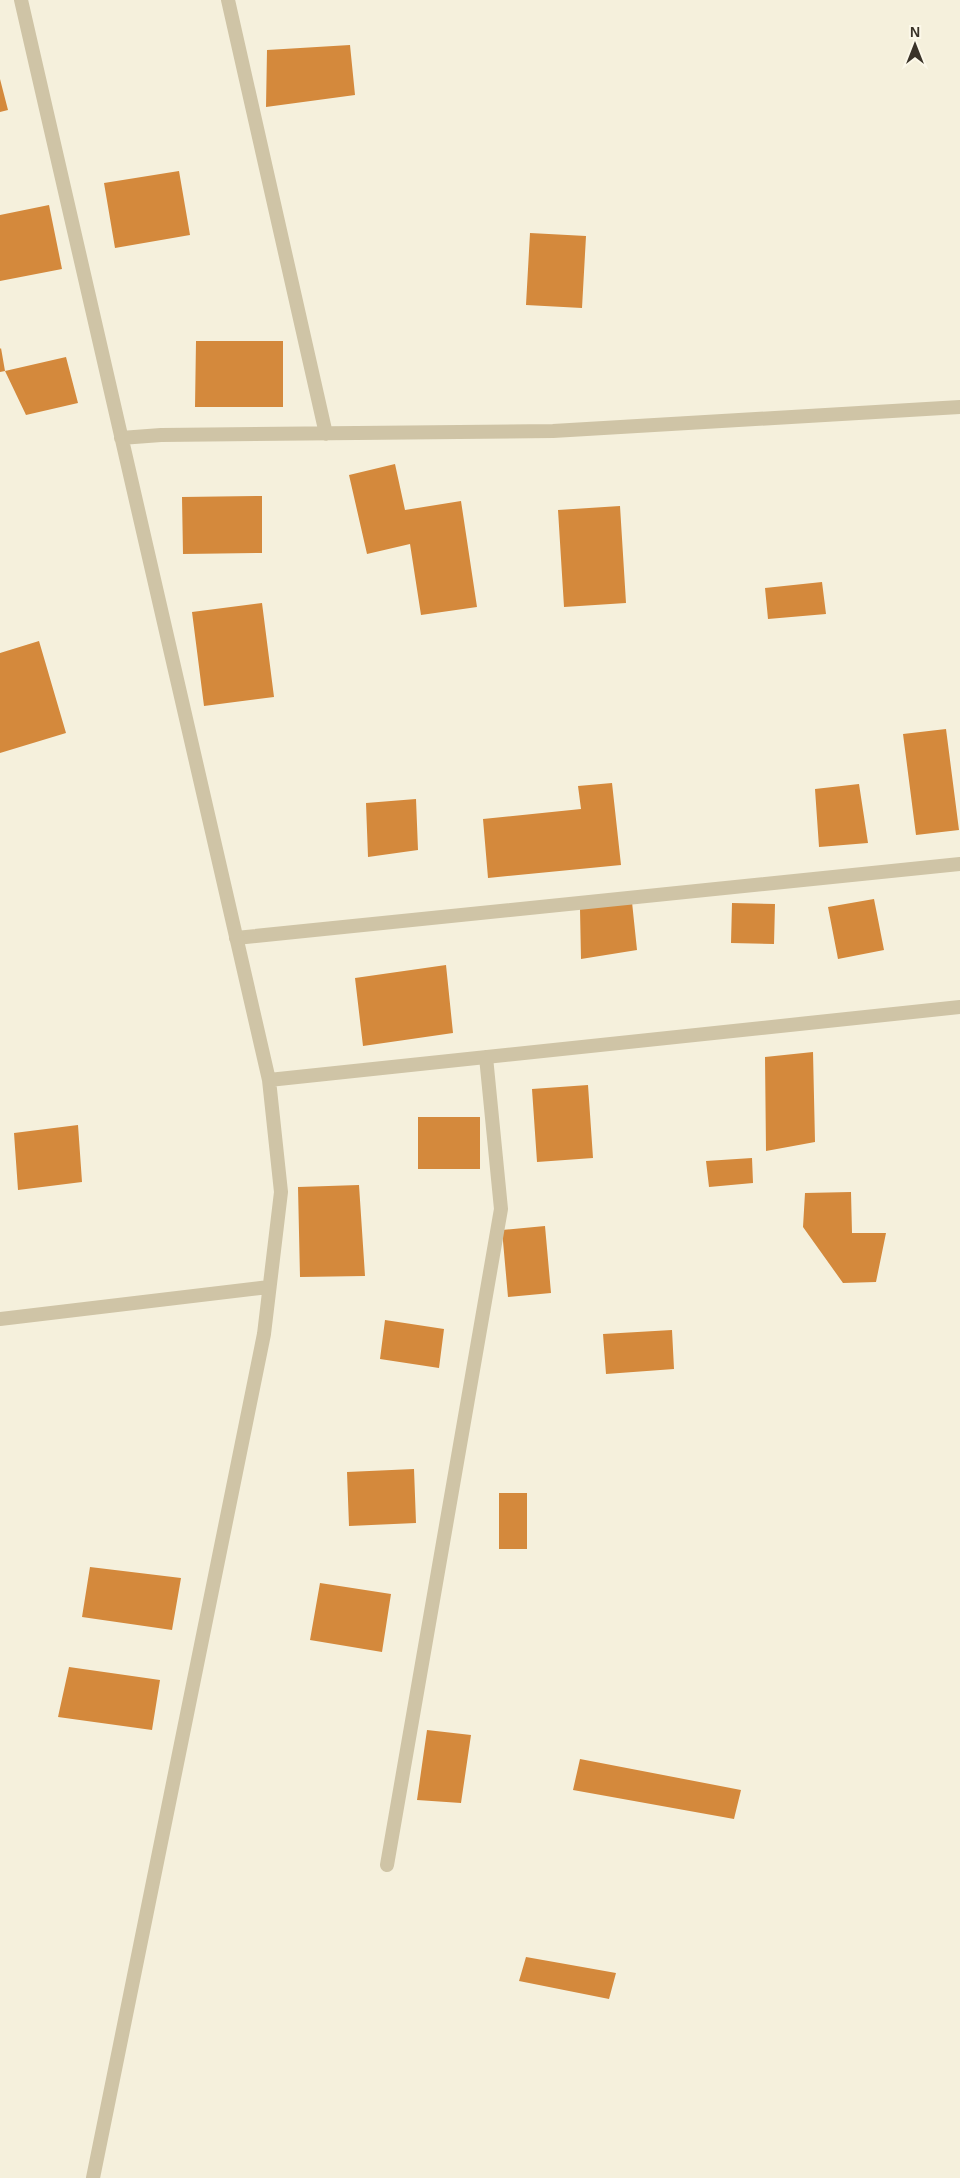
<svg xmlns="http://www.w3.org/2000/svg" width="960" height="2178" font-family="Helvetica,sans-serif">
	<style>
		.building { fill: #d4893c }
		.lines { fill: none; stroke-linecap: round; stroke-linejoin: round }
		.service { stroke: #cfc4a6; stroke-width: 14 }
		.minor { stroke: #cfc4a6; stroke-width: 14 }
	</style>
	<rect width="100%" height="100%" fill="#f5f0dc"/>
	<path class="building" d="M350 45 355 95 266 107 267 50Z
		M0 79 8 110 0 112Z
		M179 171 190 235 115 248 104 183Z
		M49 205 62 269 0 281V215Z
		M530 233 586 236 582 308 526 305Z
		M196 341H283V407H195Z
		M1 348 5 371 0 372V349Z
		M66 357 78 403 26 415 5 371Z
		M395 464 405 510 461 501 477 607 421 615 410 544 367 554 349 475Z
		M262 496V553L183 554 182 497Z
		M620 506 626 603 564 607 558 510Z
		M822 582 826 614 768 619 765 588Z
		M262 603 274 697 204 706 192 612Z
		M39 641 66 733 0 753V653Z
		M946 729 959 830 916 835 903 734Z
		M612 783 621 865 488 878 483 819 581 809 578 786Z
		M859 784 868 843 819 847 815 789Z
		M416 799 418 850 368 857 366 803Z
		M874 899 884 950 838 959 828 907Z
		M632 902 637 950 581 959 580 909Z
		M732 903 775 904 774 944 731 943Z
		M446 965 453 1033 363 1046 355 978Z
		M813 1052 815 1142 766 1151 765 1057Z
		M588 1085 593 1158 537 1162 532 1089Z
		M418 1117H480V1169H418Z
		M78 1125 82 1182 18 1190 14 1133Z
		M752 1158 753 1183 709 1187 706 1161Z
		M359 1185 365 1276 300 1277 298 1187Z
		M851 1192 852 1233H886L876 1282 843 1283 803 1227 805 1193Z
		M545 1226 551 1293 508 1297 502 1230Z
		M385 1320 444 1329 439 1368 380 1359Z
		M672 1330 674 1369 606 1374 603 1334Z
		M414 1469 416 1523 349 1526 347 1472Z
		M499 1493H527V1549H499Z
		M90 1567 181 1578 172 1630 82 1617Z
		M320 1583 391 1594 382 1652 310 1640Z
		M69 1667 160 1680 152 1730 58 1717Z
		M427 1730 471 1735 461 1803 417 1800Z
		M580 1759 741 1790 734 1819 573 1790Z
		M526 1957 616 1973 609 1999 519 1981Z"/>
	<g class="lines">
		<path class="service" d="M236 938 960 864"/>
		<path class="minor" d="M21 0 269 1080 281 1192 264 1334 93 2178
			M228 0 326 434
			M121 438 161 435 553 431 960 407
			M269 1080 960 1007
			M0 1319 269 1287
			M387 1865 501 1209 486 1057"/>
	</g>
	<g transform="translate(915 45)" stroke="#fcf8e9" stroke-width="4" paint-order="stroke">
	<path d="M0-4L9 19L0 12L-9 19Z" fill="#3a3328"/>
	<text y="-8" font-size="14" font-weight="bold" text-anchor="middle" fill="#3a3328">N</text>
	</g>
</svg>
